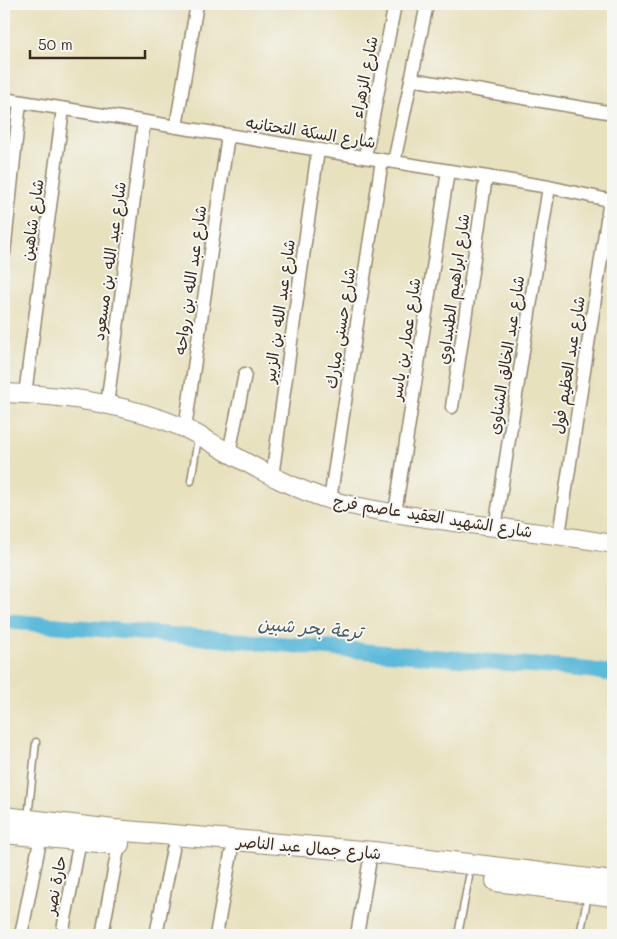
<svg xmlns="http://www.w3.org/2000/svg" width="617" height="939" font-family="Mali,'Playpen Sans Arabic',sans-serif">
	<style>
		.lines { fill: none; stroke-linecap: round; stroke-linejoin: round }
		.canal { stroke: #5cbada; stroke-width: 16 }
		.lane-casing { stroke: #92866e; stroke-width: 9 }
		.street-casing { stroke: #92866e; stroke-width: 15 }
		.secondary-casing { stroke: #92866e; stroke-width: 20 }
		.primary-casing { stroke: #92866e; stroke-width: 22 }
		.lane { stroke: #fff; stroke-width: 6 }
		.street { stroke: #fff; stroke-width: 12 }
		.secondary { stroke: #fff; stroke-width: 18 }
		.primary { stroke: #fff; stroke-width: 20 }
		.labels { text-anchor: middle; stroke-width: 4; stroke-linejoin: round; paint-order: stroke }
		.street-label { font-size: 16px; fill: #3b2a1e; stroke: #f6f6f2 }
		.water-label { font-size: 18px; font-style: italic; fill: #475c60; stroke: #f6f6f2 }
	</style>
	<rect width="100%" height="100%" fill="#f6f6f2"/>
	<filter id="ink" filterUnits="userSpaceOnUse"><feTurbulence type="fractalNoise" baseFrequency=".02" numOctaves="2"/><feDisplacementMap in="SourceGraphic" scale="10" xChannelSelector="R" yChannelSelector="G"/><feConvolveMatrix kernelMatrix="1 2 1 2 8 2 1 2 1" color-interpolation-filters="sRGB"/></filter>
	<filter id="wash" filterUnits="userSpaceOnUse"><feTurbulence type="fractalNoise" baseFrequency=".0096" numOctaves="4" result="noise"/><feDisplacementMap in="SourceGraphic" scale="20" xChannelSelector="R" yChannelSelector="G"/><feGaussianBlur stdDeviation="1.12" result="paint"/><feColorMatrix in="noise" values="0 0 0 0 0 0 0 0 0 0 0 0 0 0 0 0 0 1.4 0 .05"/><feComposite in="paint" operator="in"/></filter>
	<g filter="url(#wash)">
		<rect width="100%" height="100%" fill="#e8e1be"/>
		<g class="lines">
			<path class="canal" d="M4 621 590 670 613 674"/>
		</g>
	</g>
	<g filter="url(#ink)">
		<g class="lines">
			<defs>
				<path id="lane" d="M191 481 198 438
					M28 818 36 742
					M458 935 469 877
					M580 935 588 895"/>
				<path id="street" d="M411 79 613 113
					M4 99 549 187 613 201
					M176 127 197 4
					M365 157 395 4
					M394 162 427 4
					M4 253 20 102
					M25 394 63 109
					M107 405 144 122
					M452 407 486 177
					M185 429 228 135
					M229 453 245 374
					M272 477 318 150
					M330 500 382 160
					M395 513 448 171
					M495 528 549 187
					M559 535 610 200
					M21 935 41 836
					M62 935 80 840
					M102 935 119 844
					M156 935 173 849
					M216 935 231 854
					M357 935 369 865"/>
				<path id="secondary" d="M4 393C65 395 128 404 184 428 200 435 215 445 231 454 263 472 295 489 330 500 361 509 394 513 426 518 489 527 551 533 613 544"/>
				<path id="primary" d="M4 817 114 830 373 852 613 882
					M4 833 119 844
					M496 881 613 896"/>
			</defs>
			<use href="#lane" class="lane-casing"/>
			<use href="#street" class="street-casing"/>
			<use href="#secondary" class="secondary-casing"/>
			<use href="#primary" class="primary-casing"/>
			<use href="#lane" class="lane"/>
			<use href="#street" class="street"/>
			<use href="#secondary" class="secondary"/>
			<use href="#primary" class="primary"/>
		</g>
	</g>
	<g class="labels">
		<g class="street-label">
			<text transform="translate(364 77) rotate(-79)" y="6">شارع الزهراء</text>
			<text transform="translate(311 132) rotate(9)" y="6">شارع السكة التحتانيه</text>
			<text transform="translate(32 220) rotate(-82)" y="6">شارع شاهين</text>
			<text transform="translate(109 261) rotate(-82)" y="6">شارع عبد الله بن مسعود</text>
			<text transform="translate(190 280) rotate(-82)" y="6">شارع عبد الله بن رواحه</text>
			<text transform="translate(453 289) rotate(-82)" y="6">شارع ابراهيم الطنبداوي</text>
			<text transform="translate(279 311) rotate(-82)" y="6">شارع عبد الله بن الزبير</text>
			<text transform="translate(340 328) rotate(-81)" y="6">شارع حسنى مبارك</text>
			<text transform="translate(405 339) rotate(-81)" y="6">شارع عمار بن ياسر</text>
			<text transform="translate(506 355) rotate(-81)" y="6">شارع عبد الخالق الشناوى</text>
			<text transform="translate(568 365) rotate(-81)" y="6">شارع عبد العظيم فول</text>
			<text transform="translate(433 516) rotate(9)" y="6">شارع الشهيد العقيد عاصم فرج</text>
			<text transform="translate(309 847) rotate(5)" y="6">شارع جمال عبد الناصر</text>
			<text transform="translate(55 885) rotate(-79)" y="6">حارة نصر</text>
		</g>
		<g class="water-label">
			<text transform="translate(310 628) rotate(5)" y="6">ترعة بحر شبين</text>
		</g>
	</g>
	<rect width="617" height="939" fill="none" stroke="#f6f6f2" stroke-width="20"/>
	<path d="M30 50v8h115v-8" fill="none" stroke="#3b2a1e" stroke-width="2.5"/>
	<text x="38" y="50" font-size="15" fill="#3b2a1e" stroke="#f6f6f2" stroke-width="4" paint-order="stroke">50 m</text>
</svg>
